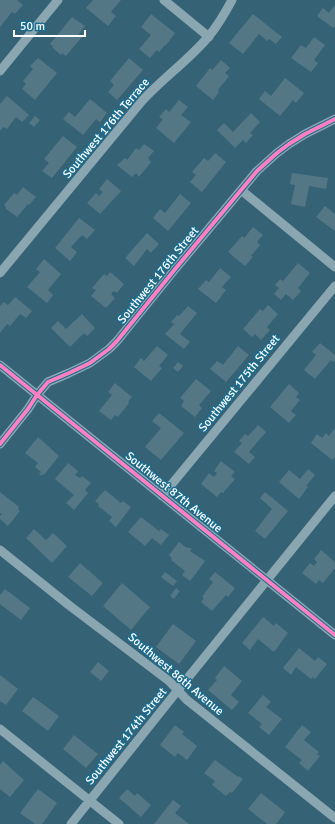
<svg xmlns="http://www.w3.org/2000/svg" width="335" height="824" font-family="Signika,sans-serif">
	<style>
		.building { fill: #547786 }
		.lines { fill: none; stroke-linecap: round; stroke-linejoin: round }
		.minor { stroke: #8aa6b1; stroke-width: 9 }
		.cycleway-casing { stroke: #1b6d90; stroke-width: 6 }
		.cycleway { stroke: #ff80c0; stroke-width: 4 }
		.labels { text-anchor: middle; stroke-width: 3; stroke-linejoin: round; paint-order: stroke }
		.street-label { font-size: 12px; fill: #fff; stroke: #1b6d90 }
	</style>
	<rect width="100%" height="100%" fill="#366275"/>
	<path class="building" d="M0 0H17L23 5 15 14 12 12 0 27Z
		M93 0H121L111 12 116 16 108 26 86 8Z
		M335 5V26L333 28 317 16 323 8 329 13Z
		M151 14 175 33 166 45H165L159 52 157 50 150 58 139 49 151 35 141 27Z
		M253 14 282 37 276 44 269 39 267 41 259 34 243 54 229 43Z
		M72 17 85 26 78 35 82 37 66 56 62 53 61 55 52 47 53 46 50 44Z
		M314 37 325 45 314 60 318 63 311 72 291 58 301 45 306 48Z
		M38 58 57 73 35 100 22 89 26 84 23 81 33 69 30 66Z
		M129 58 143 70 117 100 108 92 114 85 110 81Z
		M221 60 230 68 225 73 229 76 218 90 219 92 213 100 196 86 210 68 212 70Z
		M285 78 304 93 296 103 293 100 280 116 259 99 265 91 271 96Z
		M7 96 29 115 22 122 16 117 7 129 3 127 0 131V104Z
		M90 99 107 113 100 122 96 119 83 135 63 119 69 112 75 117Z
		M179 100 188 107 181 115 191 122 174 143 156 128 163 119 159 117 166 109 169 112Z
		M251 113 260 122 250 133 253 135 246 143 243 140 235 148 217 130 224 123 233 132Z
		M35 116 40 120 34 127 29 123Z
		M63 136 77 147 52 178 42 171 49 163 44 159Z
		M144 144 154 151 148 158 151 162 139 177 136 173 132 177 117 165 125 158 127 160 136 148 139 150Z
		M215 153 226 162 202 192 190 182 196 175 192 172 204 158 208 161Z
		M292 173 328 178 326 189 309 186 305 207 291 204 295 185 290 184Z
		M107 179 121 191 100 214 87 203 96 193 99 196 103 192 99 189Z
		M23 187 36 197 29 205 28 204 17 217 5 208 6 207 4 205 14 193 17 195Z
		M180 194 191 203 168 231 153 218 160 209 165 213Z
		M325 206 335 214V231L316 217Z
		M79 218 95 230 87 239 82 235 71 247 77 252 70 261 55 248Z
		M253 227 263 235 257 242 260 245 251 256 253 257 245 266 228 252 242 236 244 238Z
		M147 233 159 244 151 253 147 249 134 266 125 258Z
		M44 259 61 274 48 290 53 295 47 303 27 287 40 272 36 269Z
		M298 263 310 273 298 288 301 291 293 300 286 294 281 300 274 294 279 288 275 285 280 279 283 281Z
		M220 268 231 277 222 287 226 290 216 303 198 289 206 280 209 282Z
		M110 272 124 284 117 293 114 291 111 294 115 298 106 308 91 296 96 290 92 288 104 274 107 276Z
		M15 297 32 311 26 318 20 314 10 326 7 324 0 333V306L4 302 8 305Z
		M268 305 278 314 267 327 270 330 261 340 255 334 252 337 243 329 260 309 263 311Z
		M188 306 197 313 180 334 190 342 184 349 165 334 174 324 171 322 177 315 179 316Z
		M82 314 95 328 87 336 84 333 70 347 51 328 58 321 66 329Z
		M320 343 335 355V360L333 362 331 360 315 379 304 370 316 355 312 352Z
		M157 346 168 355 159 366 162 368 151 381 134 367 141 358 144 361Z
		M238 346 249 355 226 382 210 369 217 361 223 365Z
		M178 362 183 366 178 372 173 368Z
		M196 379 211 391 199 405 202 408 195 417 181 406 184 401 180 398Z
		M115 383 132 397 128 402 129 403 118 417 115 415 111 420 99 411 112 395 108 392Z
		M289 384 299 393 296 397 300 400 291 411 296 415 289 423 270 407Z
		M159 413 184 433 161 460 145 447 161 428 152 421Z
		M258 425 266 432 249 452 255 457 249 464 234 452 242 443 239 441 245 434 248 436Z
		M335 428V457L332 460 311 443 317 434 322 438 326 433 329 436Z
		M38 437 59 456 44 475 43 474 41 476 39 474 41 472 35 467 38 463 25 453Z
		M221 461 235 472 231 476 235 479 223 493 221 492 217 497 201 484 209 473 214 477 217 473 214 471Z
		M68 463 78 471 75 475 80 478 82 476 91 483 85 490 88 493 74 510 66 503 74 495 55 479Z
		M308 469 315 475 306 486 308 487 299 499 279 482 289 470 300 479Z
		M105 490 121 503 123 501 131 507 116 527 109 521 112 517 98 506 99 504 95 501Z
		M0 492 19 507 18 509 20 511 8 526 0 519V516L2 514 0 513Z
		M265 492 288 511 265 539 255 531 272 509 260 498Z
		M141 517 159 531 161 529 169 535 161 545 152 538 145 546 128 532Z
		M34 529 46 540 53 533 67 546 52 563 26 538Z
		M179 542 187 548 188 547 192 549 190 551 205 561 190 581 182 575 185 571 171 560 172 558 169 555Z
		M321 550 335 562 334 563H335V568L323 583 319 580 316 584 302 573 310 563 314 566 317 562 314 559Z
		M80 563 103 583 92 596 68 577Z
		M165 572 177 581 173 586 161 577Z
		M215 572 235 588 228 597 226 595 212 611 201 602 204 598 202 597 213 582 209 579Z
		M122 583 150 607 131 630 103 606Z
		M176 588 180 591 174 599 170 596Z
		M5 589 30 608 21 620 0 604V595Z
		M263 617 274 626 276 623 288 633 274 652 258 639 250 650 242 643Z
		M173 624 196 641 179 664 156 647Z
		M299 648 315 661 318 657 327 664 315 679 313 677 311 679 296 667 291 675 283 668Z
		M98 662 109 671 101 681 90 672Z
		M224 666 242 681 231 695 239 702 232 710 208 690 217 680 215 678Z
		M0 675 18 689 6 705 0 701Z
		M263 695 271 702 266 707 282 719 269 735 259 727 262 724 248 713Z
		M33 697 59 716 48 731 22 711Z
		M175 725 184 732 182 734 197 746 187 760 178 753 175 757 160 745Z
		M302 725 311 732 304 740 319 752 317 754 320 756 308 771 299 763 302 760 285 747Z
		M74 735 98 754 86 768 63 749Z
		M215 760 238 777 239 776 243 779 232 793 230 792 226 796 212 785 215 781 204 773Z
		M3 761 24 780 10 797 0 789V765Z
		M38 789 57 803 42 824H35L20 813Z
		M127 789 135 796 137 793 151 805 141 817 119 798Z
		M261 793 285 812 276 824H267L248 809Z
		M173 800 181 806 175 813 189 824H154Z"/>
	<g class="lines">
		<path class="minor" d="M164 0 209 37
			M0 71 58 0
			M241 190 335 267
			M0 273 142 101C163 78 189 60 209 36 218 25 225 13 232 0
			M0 365 335 635
			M0 444 28 409 37 395 48 382 69 373 90 363 109 349 117 341 176 268 257 171 277 153 289 144 305 134 335 119
			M162 496 335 286
			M0 550 70 606 169 681 187 700 335 818
			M0 729 119 824
			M71 824 178 690 335 496"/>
		<defs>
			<path id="cycleway" d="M0 365 335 635
				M0 444 28 409 37 395 48 382 69 373 90 363 109 349 117 341 176 268 257 171 277 153 289 144 305 134 335 119"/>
		</defs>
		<use href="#cycleway" class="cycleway-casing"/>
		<use href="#cycleway" class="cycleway"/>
	</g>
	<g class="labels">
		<g class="street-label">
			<text transform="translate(106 128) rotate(-50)" y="4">Southwest 176th Terrace</text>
			<text transform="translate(158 275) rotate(-51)" y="4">Southwest 176th Street</text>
			<text transform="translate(239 383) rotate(-51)" y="4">Southwest 175th Street</text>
			<text transform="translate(174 492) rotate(39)" y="4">Southwest 87th Avenue</text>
			<text transform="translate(176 674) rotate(40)" y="4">Southwest 86th Avenue</text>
			<text transform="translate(126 736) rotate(-51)" y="4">Southwest 174th Street</text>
		</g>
	</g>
	<path d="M14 30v6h71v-6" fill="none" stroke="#ffffff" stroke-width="2"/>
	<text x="20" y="30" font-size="12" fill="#ffffff" stroke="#1b6d90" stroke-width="3" paint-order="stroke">50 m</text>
</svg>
